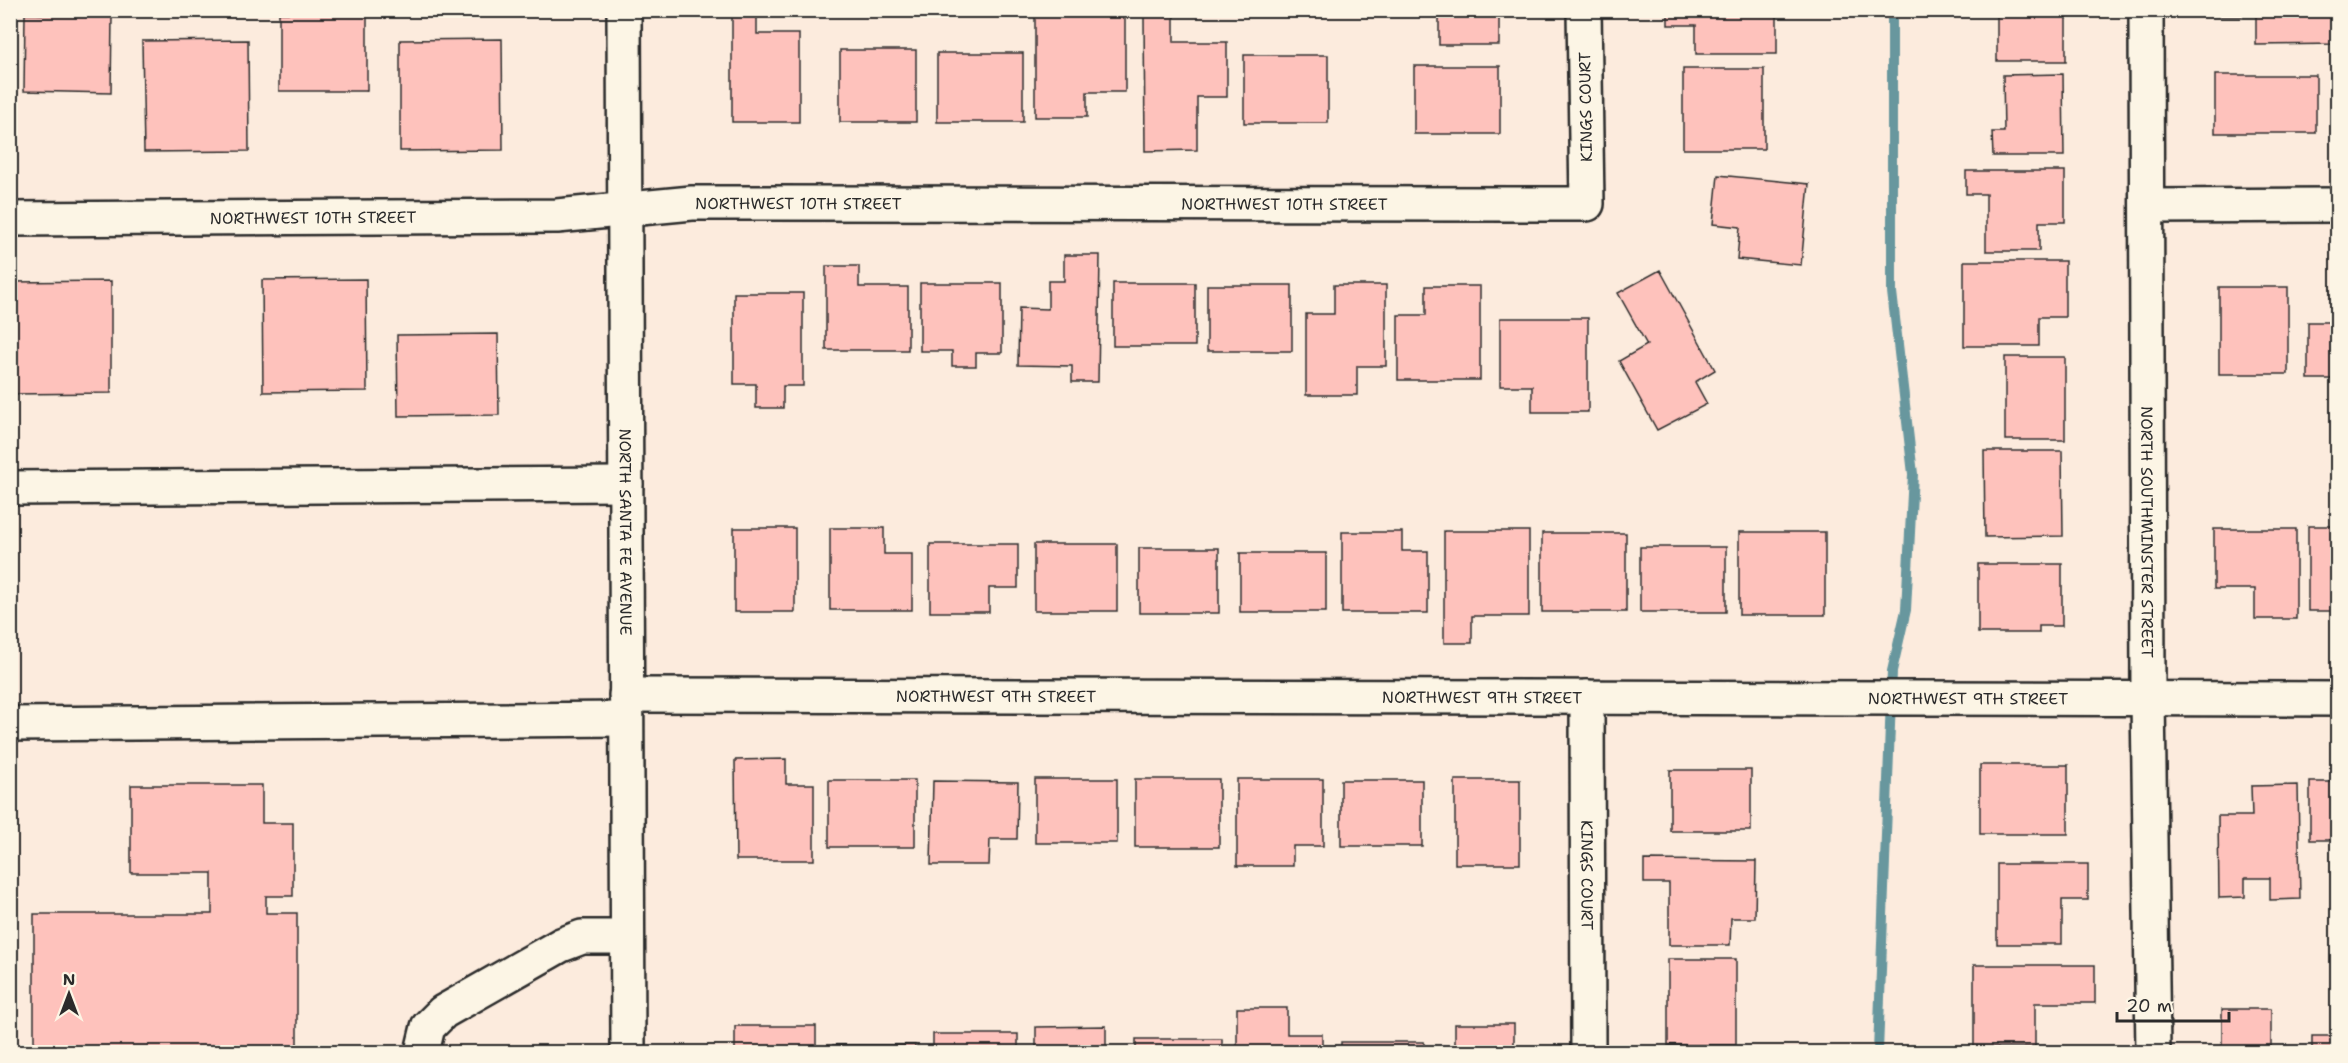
<svg xmlns="http://www.w3.org/2000/svg" width="2348" height="1063" font-family="'Shantell Sans',sans-serif">
	<style>
		.lines { fill: none; stroke-linecap: round; stroke-linejoin: round }
		.stream { stroke: #67979e; stroke-width: 10 }
		.building { fill: #fec2bc; stroke: #2b2b2b; stroke-width: 1.5 }
		.minor-casing { stroke: #2b2b2b; stroke-width: 38 }
		.major-casing { stroke: #2b2b2b; stroke-width: 38 }
		.minor { stroke: #fcf5e5; stroke-width: 33 }
		.major { stroke: #fcf5e5; stroke-width: 33 }
		.labels { text-anchor: middle; stroke-width: 4.5; stroke-linejoin: round; paint-order: stroke }
		.street-label { font-size: 16px; fill: #2b2b2b; stroke: #fcf5e5 }
	</style>
	<rect width="100%" height="100%" fill="#fcebdd"/>
	<filter id="ink" filterUnits="userSpaceOnUse"><feTurbulence type="fractalNoise" baseFrequency=".0167" numOctaves="2"/><feDisplacementMap in="SourceGraphic" scale="12" xChannelSelector="R" yChannelSelector="G"/><feConvolveMatrix kernelMatrix="1 2 1 2 8 2 1 2 1" color-interpolation-filters="sRGB"/></filter>
	<g filter="url(#ink)">
		<g class="lines">
			<path class="stream" d="M1878 1052 1892 671 1906 610 1913 474 1892 292V10"/>
		</g>
		<path class="building" d="M732 10H757V34H799V122H732Z
			M1439 10H1499V45H1439Z
			M1668 10H1777V54H1696V25H1668Z
			M1997 10H2066V61H1997Z
			M2197 10H2338V44L2256 45V16H2197Z
			M279 13H367V91H279Z
			M25 14 112 16 111 93 24 91Z
			M1125 15V92H1087V117H1035V16Z
			M1144 16H1174V42H1227V97H1197V150L1145 151Z
			M502 39 503 150 400 151V40Z
			M248 40 249 151 144 152 142 41Z
			M840 50H916V122H840Z
			M937 53H1023V122H937Z
			M1244 55H1328V123H1244Z
			M1414 66H1500V134H1414Z
			M1683 69H1764V149H1683Z
			M2063 74 2064 156H1993L1992 132H2004L2003 75Z
			M2215 75H2316V133H2215Z
			M1966 171H2065V222H2039V251H1986V194H1966Z
			M1718 175 1809 184 1801 265 1737 259 1740 227 1713 224Z
			M1064 255H1100L1098 382H1072V366L1018 365 1019 308 1048 309V281H1064Z
			M1964 261H2065V317H2039V346H1964Z
			M826 266H859V287H908V350H826Z
			M1660 270 1715 370 1695 382 1707 404 1657 430 1619 361 1647 345 1618 293Z
			M366 279 367 391 263 392 262 280Z
			M111 281V393L10 394V282Z
			M920 283H1002V353H976V366H952V351H920Z
			M1113 283H1195V346H1113Z
			M1207 285H1292V351H1207Z
			M1334 285H1386V366H1357V395H1306V314H1334Z
			M1426 286H1480V380H1398V315H1426Z
			M2219 287H2288V374H2219Z
			M734 293H803V386H783V408H756V384H734Z
			M1500 318H1588V412H1532V386H1500Z
			M2308 322H2338V379H2308Z
			M498 334 499 415 398 416 397 335Z
			M2005 357H2065V440H2005Z
			M1984 451H2062L2063 536 1985 537Z
			M2308 526H2338V611H2308Z
			M734 528H795V612H734Z
			M830 528H884V554H912V610H830Z
			M2214 529H2296V619H2255V589H2214Z
			M1444 531H1529V616H1472V643H1444Z
			M1342 532H1402V551H1428V613H1342Z
			M1739 532H1825V615H1739Z
			M1542 533H1626V612H1542Z
			M930 544H1018V588H989V612H930Z
			M1034 544H1117V611H1034Z
			M1640 547H1726V612H1640Z
			M1139 548H1219V613H1139Z
			M1240 553H1326V612H1240Z
			M1978 564H2062V626H2039V633H1978Z
			M786 759V784H814V860H736L735 760Z
			M1980 765H2068V834H1980Z
			M1670 770H1751V831H1670Z
			M1035 779H1117V843H1035Z
			M1135 779H1219V847H1135Z
			M1237 779H1323V846H1293V866H1237Z
			M829 780H915V847H829Z
			M1341 780H1422V846H1341Z
			M1455 780H1520V864H1455Z
			M933 781 1018 782 1017 839H990L989 865H931Z
			M2310 782H2338V840H2310Z
			M131 785H262V823H293V896H266V913H297V1052H34V914H212V873H131Z
			M2298 785 2300 899 2270 900V878H2245V897L2219 898 2218 816H2252L2251 786Z
			M1644 860 1756 861 1755 918H1731L1730 945H1669V883H1644Z
			M1997 864H2088V900H2062V944H1997Z
			M1668 959H1736V1045H1668Z
			M1974 965H2095V1003H2035V1047H1974Z
			M1237 1008H1287V1034H1322V1052H1237Z
			M2222 1009H2271V1052H2222Z
			M1455 1024H1514V1052H1455Z
			M735 1026H816V1052H735Z
			M1106 1026V1052H1036V1027Z
			M933 1034H1018V1052H933Z
			M2312 1036H2338V1052H2312Z
			M1136 1039H1222V1052H1136Z
			M1341 1042H1424V1052H1341Z
			M833 1045H915V1052H833Z"/>
		<g class="lines">
			<defs>
				<g id="minor">
					<path id="s1" d="M2146 10 2148 699 2153 1052"/>
					<path d="M2148 206 2338 205"/>
					<path id="s2" d="M10 219 557 216 692 203 1587 204 1584 10"/>
					<path d="M10 488 626 484"/>
					<path id="s3" d="M626 695 2338 699"/>
					<path id="s4" d="M1587 697 1588 1052"/>
					<path d="M10 724 626 719"/>
					<path d="M422 1052 428 1027 443 1012 561 945 582 937H627"/>
				</g>
				<g id="major">
					<path id="s5" d="M624 10 628 1052"/>
				</g>
			</defs>
			<use href="#minor" class="minor-casing"/>
			<use href="#major" class="major-casing"/>
			<use href="#minor" class="minor"/>
			<use href="#major" class="major"/>
		</g>
	</g>
	<g class="labels">
		<g class="street-label">
			<text transform="translate(1585 107) rotate(-91)" y="6">KINGS COURT</text>
			<text dy="6" stroke="none"><textPath href="#s2" startOffset="789">NORTHWEST 10TH STREET</textPath></text>
			<text dy="6" stroke="none"><textPath href="#s2" startOffset="1275">NORTHWEST 10TH STREET</textPath></text>
			<text dy="6" stroke="none"><textPath href="#s2" startOffset="303">NORTHWEST 10TH STREET</textPath></text>
			<text dy="6" stroke="none"><textPath href="#s5" startOffset="522">NORTH SANTA FE AVENUE</textPath></text>
			<text dy="6" stroke="none"><textPath href="#s1" startOffset="522">NORTH SOUTHMINSTER STREET</textPath></text>
			<text dy="6" stroke="none"><textPath href="#s3" startOffset="370">NORTHWEST 9TH STREET</textPath></text>
			<text dy="6" stroke="none"><textPath href="#s3" startOffset="856">NORTHWEST 9TH STREET</textPath></text>
			<text dy="6" stroke="none"><textPath href="#s3" startOffset="1342">NORTHWEST 9TH STREET</textPath></text>
			<text dy="6" stroke="none"><textPath href="#s4" startOffset="178">KINGS COURT</textPath></text>
		</g>
	</g>
	<rect width="2348" height="1063" fill="none" stroke="#fcf5e5" stroke-width="36"/>
	<rect x="18" y="18" width="2312" height="1027" fill="none" stroke="#2b2b2b" stroke-width="2" filter="url(#ink)"/>
	<g transform="translate(69 994)" stroke="#fcf5e5" stroke-width="4.5" paint-order="stroke">
	<path d="M0-4.5L10 22L0 15L-10 22Z" fill="#2b2b2b"/>
	<text y="-9" font-size="16" font-weight="bold" text-anchor="middle" fill="#2b2b2b">N</text>
	</g>
	<path d="M2117 1012v9h112v-9" fill="none" stroke="#2b2b2b" stroke-width="3"/>
	<text x="2126" y="1012" font-size="18" fill="#2b2b2b" stroke="#fcf5e5" stroke-width="4.5" paint-order="stroke">20 m</text>
</svg>
